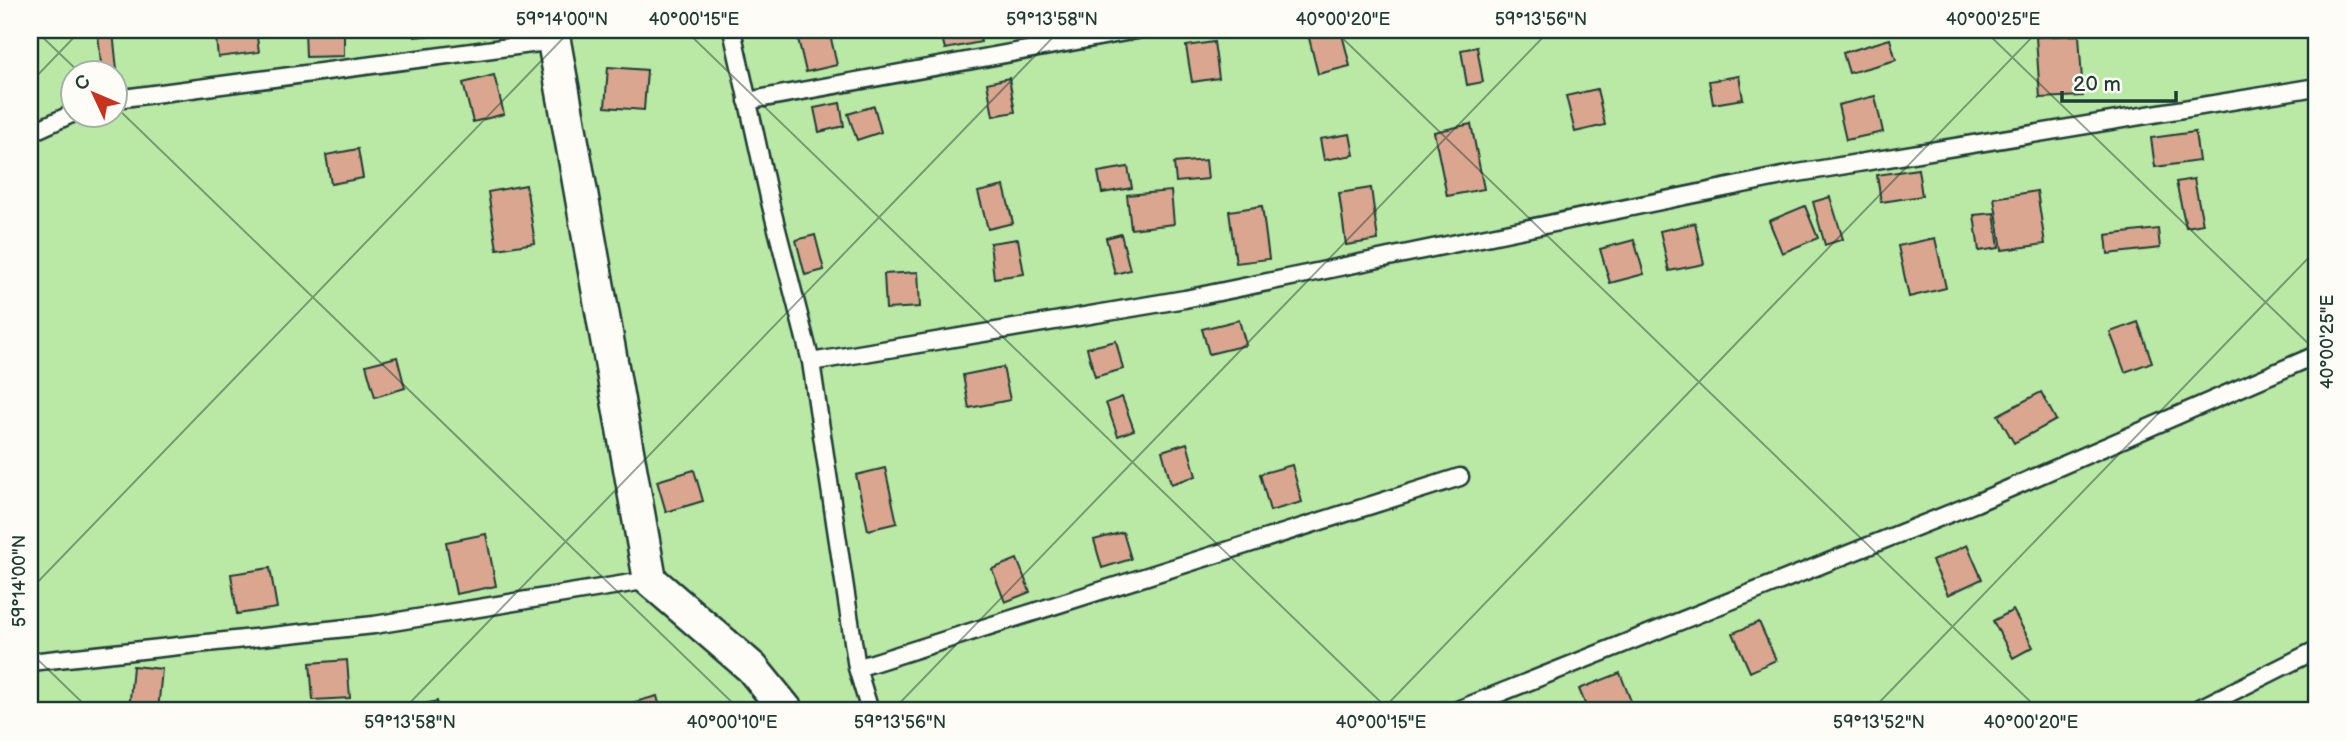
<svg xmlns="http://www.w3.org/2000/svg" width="2346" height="741" font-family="'Balsamiq Sans',sans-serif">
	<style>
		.green { fill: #bae8a5; stroke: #6c926c; stroke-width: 2; fill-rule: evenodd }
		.building { fill: #dba690; stroke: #1f3d34; stroke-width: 2 }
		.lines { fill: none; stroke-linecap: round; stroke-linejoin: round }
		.lane-casing { stroke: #1f3d34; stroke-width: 21 }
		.street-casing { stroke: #1f3d34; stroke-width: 37 }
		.lane { stroke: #fdfcf7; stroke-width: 16 }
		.street { stroke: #fdfcf7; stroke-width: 32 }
		.ticks { fill: none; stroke: #1f3d34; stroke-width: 2; stroke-opacity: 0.45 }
		.neatline { fill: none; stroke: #1f3d34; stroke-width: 2.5 }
		.ticks-label { font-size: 18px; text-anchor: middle; fill: #1f3d34 }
	</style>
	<rect width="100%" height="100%" fill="#fdfcf7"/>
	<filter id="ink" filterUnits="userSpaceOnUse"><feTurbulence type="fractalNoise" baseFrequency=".0143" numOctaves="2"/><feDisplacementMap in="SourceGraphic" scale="14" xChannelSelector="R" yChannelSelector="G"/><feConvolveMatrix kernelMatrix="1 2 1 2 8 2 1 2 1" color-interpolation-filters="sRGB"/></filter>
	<g filter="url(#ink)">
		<path class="green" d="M30 30H2316V711H30ZM74 74H116V116H74Z"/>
		<path class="building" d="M215 30H256L259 52 218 57Z
			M305 30H344V56L306 57Z
			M414 30H449V33L415 37Z
			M796 30H829L837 65 806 72Z
			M940 30H978L981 42 945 49Z
			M1307 30H1341L1350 66 1318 74Z
			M113 32 118 79H116V74H102L98 34Z
			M2079 35 2083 96 2040 98 2036 37Z
			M1890 39 1896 60 1849 73 1843 53Z
			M1214 42 1219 78 1192 82 1186 46Z
			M1477 47 1483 82 1467 85 1461 50Z
			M608 67 647 70 644 110 605 107Z
			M494 75 504 114 473 122 463 83Z
			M1739 76 1743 99 1713 104 1709 81Z
			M1009 78 1015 112 993 116 987 83Z
			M1597 89 1605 125 1575 132 1566 96Z
			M1875 96 1883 132 1846 140 1838 105Z
			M840 103 844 126 819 132 814 108Z
			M874 106 881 132 857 140 848 114Z
			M1471 124 1484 189 1447 196 1434 132Z
			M2195 132 2199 161 2155 167 2151 138Z
			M1350 134 1354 155 1324 160 1320 139Z
			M358 149 363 178 331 184 326 155Z
			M1206 160 1208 179 1176 182 1174 163Z
			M1128 167 1132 188 1102 193 1098 172Z
			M1918 169 1922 196 1881 202 1877 175Z
			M2194 179 2203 224 2186 227 2176 182Z
			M526 185 535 243 497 249 488 192Z
			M1004 186 1013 223 988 229 978 192Z
			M1371 188 1378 240 1346 245 1339 193Z
			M1171 191 1174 224 1131 229 1127 195Z
			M2037 191 2045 244 2002 250 1994 198Z
			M1830 197 1843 239 1825 245 1813 202Z
			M1262 206 1269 259 1236 263 1229 211Z
			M1805 206 1818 238 1782 253 1769 221Z
			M1994 213 1999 248 1979 251 1974 215Z
			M1695 223 1704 264 1669 271 1660 231Z
			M2158 229 2160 248 2108 254 2106 235Z
			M1121 234 1130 270 1115 274 1106 238Z
			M815 235 824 270 805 275 796 240Z
			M1935 238 1946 288 1909 297 1898 246Z
			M1018 239 1024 274 994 278 990 243Z
			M1634 240 1644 274 1610 283 1600 249Z
			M918 272 920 307 886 309 884 274Z
			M1239 320 1246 345 1209 354 1202 329Z
			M2138 322 2152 362 2125 372 2110 332Z
			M1116 341 1123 369 1095 377 1087 348Z
			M397 357 405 388 375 397 366 365Z
			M1003 367 1010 400 969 408 963 375Z
			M2041 392 2056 420 2014 443 1998 415Z
			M1122 397 1134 430 1118 436 1106 403Z
			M1187 443 1196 476 1171 484 1162 451Z
			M1292 465 1302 502 1270 511 1260 474Z
			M885 468 897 523 868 530 856 475Z
			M694 470 703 501 666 512 657 481Z
			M1123 532 1131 559 1102 568 1094 540Z
			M486 534 496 586 456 594 446 542Z
			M1967 545 1982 579 1948 595 1932 561Z
			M1017 559 1030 592 1005 602 992 569Z
			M270 568 277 608 237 614 231 574Z
			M2013 610 2033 647 2013 658 1993 621Z
			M1759 622 1776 660 1750 672 1733 633Z
			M347 660 350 698 313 700 310 663Z
			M133 666 162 669 158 711H129Z
			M1620 673 1634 709 1628 711H1588L1579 689Z
			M657 696 661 711H614L613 708Z
			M437 701 439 711H406L405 709Z
			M358 704 359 711H324Z
			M321 706 322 711H299V708Z"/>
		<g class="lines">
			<defs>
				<path id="lane" d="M732 30 771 206 811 362 857 668 870 711
					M116 99 554 41
					M747 101 1137 30
					M30 133 74 113
					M811 362 1185 299 1792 174 2316 87
					M30 662 374 625 650 580
					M857 668 1460 477
					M1455 711 1976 503 2316 355
					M2194 711 2316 650"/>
				<path id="street" d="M552 30 650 580 752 668 787 711"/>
			</defs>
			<use href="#lane" class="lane-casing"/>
			<use href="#street" class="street-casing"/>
			<use href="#lane" class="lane"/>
			<use href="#street" class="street"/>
		</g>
	</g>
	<path class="ticks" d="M35 30 81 74M685 30 1390 711M1334 30 2040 711M1984 30 2316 351M30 83 81 30M116 107 741 711M30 590 571 30M30 652 91 711M402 711 1060 30M892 711 1550 30M1381 711 2039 30M1871 711 2316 250"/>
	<rect width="2346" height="741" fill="none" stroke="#fdfcf7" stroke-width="77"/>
	<g transform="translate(94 94) rotate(314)"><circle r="33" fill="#fdfcf7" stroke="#a4b0a9" stroke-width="2"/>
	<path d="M0-5L12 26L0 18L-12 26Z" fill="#c8321e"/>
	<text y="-10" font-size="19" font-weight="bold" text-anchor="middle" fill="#1f3d34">С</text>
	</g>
	<path d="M2062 91v10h114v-10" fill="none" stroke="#1f3d34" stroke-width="3.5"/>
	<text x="2073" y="91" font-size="21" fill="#1f3d34" stroke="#fdfcf7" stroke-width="5" paint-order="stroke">20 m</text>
	<rect x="38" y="38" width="2270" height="664" class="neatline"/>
	<g class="ticks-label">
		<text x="562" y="25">59°14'00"N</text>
		<text x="694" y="25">40°00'15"E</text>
		<text x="1052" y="25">59°13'58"N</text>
		<text x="1343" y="25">40°00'20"E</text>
		<text x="1541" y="25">59°13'56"N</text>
		<text x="1993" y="25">40°00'25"E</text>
		<text transform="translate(2327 342) rotate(-90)" y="6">40°00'25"E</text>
		<text transform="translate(19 581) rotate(-90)" y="6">59°14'00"N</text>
		<text x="410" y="728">59°13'58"N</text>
		<text x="732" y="728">40°00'10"E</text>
		<text x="900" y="728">59°13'56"N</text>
		<text x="1381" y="728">40°00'15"E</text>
		<text x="1879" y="728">59°13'52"N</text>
		<text x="2031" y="728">40°00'20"E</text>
	</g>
</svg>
